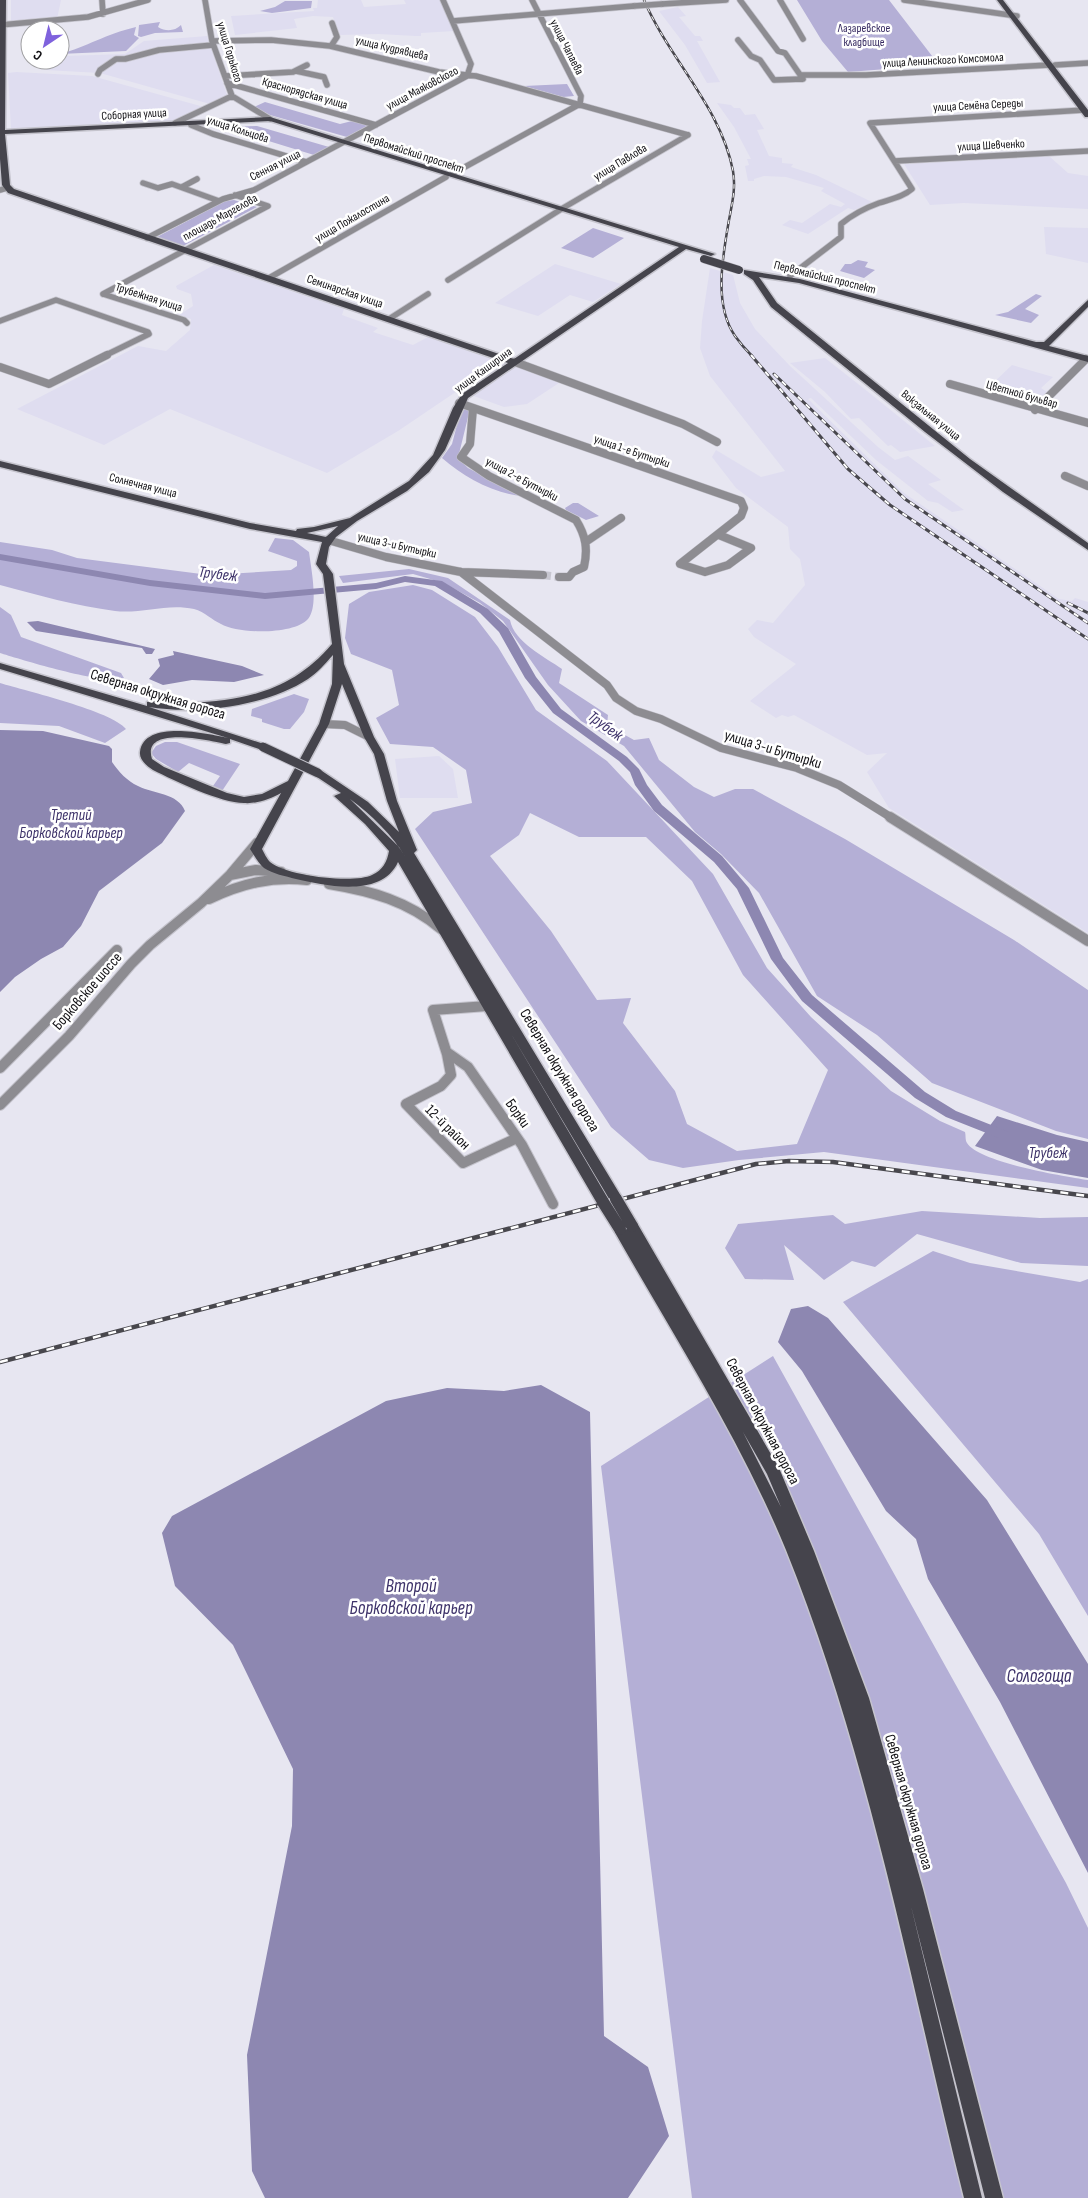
<svg xmlns="http://www.w3.org/2000/svg" width="1088" height="2198" font-family="'Sofia Sans Condensed',sans-serif">
	<style>
		.built { fill: #dfddf0 }
		.green { fill: #b4afd6; fill-rule: evenodd }
		.water { fill: #8d87b1 }
		.lines { fill: none; stroke-linecap: round; stroke-linejoin: round }
		.river { fill: #8d87b1; fill-rule: evenodd }
		.minor-tunnel { stroke: #c7c6d0; stroke-width: 8; stroke-dasharray: 8 4; stroke-linecap: butt }
		.minor-far2-casing { stroke: #c5c4cd; stroke-width: 7 }
		.minor-far1-casing { stroke: #c5c4cd; stroke-width: 9 }
		.minor-casing { stroke: #c5c4cd; stroke-width: 12 }
		.major-casing { stroke: #c5c4cd; stroke-width: 3 }
		.minor-far2 { stroke: #8d8c91; stroke-width: 5.5 }
		.minor-far1 { stroke: #8d8c91; stroke-width: 8 }
		.minor { stroke: #8d8c91; stroke-width: 10 }
		.major { fill: #45444c; fill-rule: evenodd }
		.rail-far2-casing { stroke: #48474d; stroke-width: 2.5 }
		.rail-far1-casing { stroke: #48474d; stroke-width: 3 }
		.rail-casing { stroke: #48474d; stroke-width: 4.5 }
		.rail-far2 { stroke: #fff; stroke-width: 1; stroke-dasharray: 4.5; stroke-linecap: butt }
		.rail-far1 { stroke: #fff; stroke-width: 2; stroke-dasharray: 5.5; stroke-linecap: butt }
		.rail { stroke: #fff; stroke-width: 2.5; stroke-dasharray: 8; stroke-linecap: butt }
		.minor-bridge-casing { stroke: #c5c4cd; stroke-width: 7; stroke-linecap: butt }
		.major-bridge-far2-casing { stroke: #c5c4cd; stroke-width: 9; stroke-linecap: butt }
		.major-bridge-far1-casing { stroke: #c5c4cd; stroke-width: 11; stroke-linecap: butt }
		.major-bridge-casing { stroke: #c5c4cd; stroke-width: 15; stroke-linecap: butt }
		.minor-bridge { stroke: #8d8c91; stroke-width: 5.5 }
		.major-bridge-far2 { stroke: #45444c; stroke-width: 8 }
		.major-bridge-far1 { stroke: #45444c; stroke-width: 9 }
		.major-bridge { stroke: #45444c; stroke-width: 12 }
		.labels { text-anchor: middle; stroke-width: 5; stroke-linejoin: round; paint-order: stroke }
		.far-park-label { font-size: 12px; fill: #382c62; stroke: #fff }
		.far-street-label { font-size: 12px; fill: #100f13; stroke: #fff }
		.street-label { font-size: 15px; fill: #100f13; stroke: #fff }
		.water-label { font-size: 16px; font-style: italic; fill: #3e336a; stroke: #fff }
		.near-water-label { font-size: 19px; font-style: italic; fill: #3e336a; stroke: #fff }
	</style>
	<rect width="100%" height="100%" fill="#e7e6f1"/>
	<path class="built" d="M11 0H61L57 19 11 24Z
		M318 0H361L364 7 406 4 404 0H440L454 31 421 33V36H416L378 34 339 35 333 17 313 16 294 19 297 28 235 35 231 16 314 11 313 8H317Z
		M678 7 686 16 679 17 695 36H700L703 41H697L720 82 707 83 685 45 659 11Z
		M207 36 227 95 210 104 100 73 46 70 52 60H60V57L64 56 125 54 144 41Z
		M16 72 92 76 204 107 173 122 11 129 8 73Z
		M717 103 731 105 734 108H740L745 115 755 114 764 129 757 130 769 156 782 158V163L793 164 791 167 816 175 872 202 854 210 848 208 808 234 782 225 790 220 802 223 830 204 841 207 845 204 821 191 824 188 786 177 764 176 754 179V181H748L745 166 749 165 747 159H751L734 127Z
		M1049 156 1068 173 1088 176V209L964 203 930 205 904 164Z
		M1044 227 1088 228V263L1046 254Z
		M555 264 621 284 593 302 570 295 538 316 495 303Z
		M214 265 344 309 342 315 378 328 373 332 413 345 428 337 500 362 398 431 327 473 170 409 104 445 17 409 138 346 166 351 190 330 191 319 179 315 193 306 191 294 177 289 176 286Z
		M710 268 733 275 740 303 755 329 790 366 878 447 895 460 908 456 941 480 928 484 964 510 952 512 938 503 928 501 876 460 811 398 808 399 904 493 1059 599 1072 601 1075 598 1088 602V933L889 808 867 772 887 753 867 755 794 715 788 717 782 715 776 718 750 701 796 664 754 637 748 629 757 620 773 623 805 585 800 559 790 549 788 527 736 488 712 457 716 450 761 477 785 471 710 376 700 348 702 321Z
		M825 358 867 391 935 446 900 452 891 445 888 446 859 418 851 419 825 392 790 363Z
		M516 365 562 381 527 404 504 407 471 395Z
		M1012 365 1053 377 1041 388 1047 392 1035 402 989 392 992 388 989 387Z
		M439 756 453 769 458 798H400L395 759Z"/>
	<path class="green" d="M797 0H889L939 65 848 72 822 41Z
		M285 1H312L311 8 272 13 260 11 275 7Z
		M160 22 158 27C166 32 175 31 181 25L183 32 155 33 141 37 138 36 139 25Z
		M136 27 134 35 139 38 126 51 60 54C87 47 105 34 136 27Z
		M567 84 574 96 563 97 524 86Z
		M265 102 340 124 352 121 369 125 347 137 270 115 254 107Z
		M257 126 329 147 314 155 223 127Z
		M234 200 257 207 183 246 157 237 225 201Z
		M593 228 624 238 593 258 561 248Z
		M858 260 868 262 865 267 875 270 864 278 840 271 845 264H851Z
		M1036 294 1042 296 1025 309 1039 315 1031 323 995 315 1008 312Z
		M462 406 470 409 458 458 468 468 523 496C494 494 464 477 442 458L452 444Z
		M573 503H578L599 516 586 520 566 510 565 508Z
		M275 538 293 540 309 552C311 568 319 606 308 619 294 635 238 634 221 624 212 620 205 612 194 609 167 603 142 614 115 611 77 606 37 595 0 585V542L52 550 77 558 209 575 291 570 297 566V561L268 551Z
		M409 569 448 578 510 620C514 642 545 657 562 669L559 683 608 715 607 725 634 740 649 738 659 760 694 787 714 797 735 789H753L845 839 1014 940 1088 990V1139L1056 1131 932 1083 877 1035 817 996 759 893 721 854 695 832 624 746 581 721 548 685 503 621 480 603 444 583 413 574 343 583 339 576Z
		M413 585 432 590 475 617 498 647 536 710 607 761 713 874 767 968 811 1017 891 1091 940 1121 965 1132C966 1136 965 1140 967 1143 980 1163 1064 1176 1088 1180V1188L824 1152 739 1160 683 1168 649 1160 611 1127 415 829 433 812 472 803 466 770 433 747 390 744 376 718 399 705 392 670 351 654 345 638 349 604 369 592ZM530 813 579 837H646L692 881 743 975 828 1070 797 1144 737 1151 687 1124 675 1091 623 1023 631 998 597 1000 551 931 490 856 519 835Z
		M0 607 11 615 21 637 121 673 124 678C110 687 19 659 0 653Z
		M0 683C26 691 112 711 126 729L105 743 59 726 0 723Z
		M294 694 309 699 304 712 290 729H284L262 722V719L251 716 252 709Z
		M165 742H177L240 764 222 791 213 786 220 776 189 763 178 772 156 759 151 753 156 746Z
		M922 1211 1040 1218 1088 1217V1266L1021 1263 917 1234 875 1267 852 1261 824 1280 784 1245 794 1280 745 1279 725 1248 738 1224 833 1215 845 1224Z
		M933 1251 970 1263 1080 1282 1088 1279V1616L1039 1534 843 1302Z
		M773 1356 1066 1883 1088 1928V2198H692L601 1466Z"/>
	<path class="water" d="M38 621 155 649 152 654H146L142 648 36 631 27 622Z
		M173 651 242 666 264 675 234 682 192 680 163 685 149 679 160 666 158 659 174 655Z
		M0 730 43 731 109 746 112 749V762C119 772 127 781 138 786 154 794 178 793 185 811L162 843 99 891 81 926 63 947 41 959 15 977 0 992Z
		M997 1116 1057 1135 1088 1142V1178L1042 1170 975 1146Z
		M808 1306 828 1318 987 1500 1088 1664V1873L1000 1702 928 1579 916 1539 886 1511 802 1371 778 1342 791 1309Z
		M541 1385 590 1412 604 2036 648 2067 669 2136 628 2198H265L252 2171 247 2055 292 1826 293 1769 233 1645 175 1586 162 1533 172 1516 386 1401 447 1388 504 1391Z"/>
	<g class="lines">
		<path class="river" d="M0 554 150 580 265 593 376 583 405 576 442 581 488 609 508 628 536 677 561 709 627 757 639 769 647 785 662 805 722 856 749 888 783 958 812 995 925 1092 956 1111 1009 1132 1011 1135 1009 1138H999L946 1117 915 1098 802 1001 771 959 737 889 714 862 654 811 635 785 630 772 619 761 553 713 525 678 499 632 480 613 435 586 405 582 376 589 265 599 150 586 0 560Z"/>
		<path class="minor-tunnel" d="M543 575 559 577"/>
		<defs>
			<path id="minor-far2" d="M102 0 103 14
				M205 0 212 41 232 96 270 119
				M532 0 581 96 580 104
				M740 0 778 51 785 53 803 79
				M780 0 803 39
				M904 0 1017 16
				M662 4 726 0
				M453 21 634 6
				M0 25 88 17 148 0
				M738 40 751 56 760 60 774 80 803 79
				M212 41 271 40 330 46 439 72 476 76 688 135
				M331 46 337 37 332 23
				M1055 65 1088 63
				M296 71 324 77 327 85
				M98 74 100 70 116 59H125L159 50 213 45
				M800 75H866L1050 65
				M225 76 293 72 307 65
				M227 83 376 125
				M175 123 232 96
				M191 125 213 134 306 162
				M895 161 1088 151
				M452 174 580 104
				M143 183 158 188 172 184 219 201
				M182 187 197 179
				M0 190 7 188
				M147 238 223 199 254 190 467 76 471 64 443 0
				M790 276 841 237V224C852 215 865 208 879 203 891 199 903 197 912 189L870 123 1084 110
				M269 278 446 177
				M448 280 563 208 688 135
				M103 294 268 206 235 195
				M103 294 184 320 187 323
				M389 319 428 294
				M0 321 56 300 148 332 149 334 104 356"/>
			<path id="minor-far1" d="M515 362 683 424 717 442
				M0 367 49 384 107 355
				M950 384 1088 423
				M459 403 741 501 744 508 741 516 680 564 705 572 728 565 751 548 719 535
				M473 408 470 444 461 457 489 476 576 520C586 536 588 549 584 567L573 572 569 577H559
				M1035 410 1086 359
				M1065 476 1088 486
				M328 540 386 557 461 572 543 575
				M587 541 621 518
				M461 572 607 685 616 698 636 711 661 719 721 748 797 768 839 785 892 818
				M324 724 345 725 369 737"/>
			<path id="minor" d="M890 817 1088 941
				M230 875 256 870 281 872
				M329 884C371 891 408 901 441 929
				M209 899C241 884 271 876 307 880
				M487 1006 433 1010 447 1054 451 1075 441 1086 406 1104 463 1163 517 1138
				M448 1053 468 1067 522 1145 553 1204
				M0 1068 117 950
				M0 1105 69 1036 131 964 150 945 201 903 230 875 257 843"/>
			<path id="major" d="M0 0H6L5 130 270 117 715 254 711 256 686 249 468 398 445 450 429 472 407 491 357 521 336 537 329 547 326 564 333 574 344 664 374 737 384 754 397 801 417 850 414 853 621 1196 623 1199 621 1202H611L510 1032 610 1202 608 1205H598L398 862C382 898 326 886 296 879 285 876 273 874 264 868 258 863 254 855 250 849L281 793C270 799 257 804 244 803 221 803 175 781 153 770 147 766 139 760 140 752 144 719 208 734 228 738L0 669V663L147 706V702C160 699 176 703 190 703 248 700 293 690 332 644L323 574 316 564 322 542 250 529 0 467V461L250 523 296 531 297 529 314 527 350 518 409 481 433 455 453 408 462 394 508 363 8 193 2 185 0 159ZM270 121 679 247 514 359 14 189 10 185 5 134ZM338 526 326 537 307 533ZM333 655 332 684 319 724 288 781 262 794 244 797 227 793 164 767 152 759C141 724 211 741 226 744L230 743V739L259 749H267V745L149 707C197 715 267 706 308 679 317 673 325 664 333 655ZM342 684 364 737 374 754 387 801 399 832 368 802 322 771H314L313 773 314 775 341 793 334 796 365 824 389 851C387 862 383 870 372 875 354 884 286 876 270 862 267 859 264 853 262 849L329 724ZM350 799C371 814 393 836 406 858L399 847Z
				M997 0H1003L1088 110V117H1085Z
				M744 270 800 279 1036 342H1044L1088 300V307L1049 346 1088 356V362L799 283 759 277 777 303 970 459 1088 543V550L1003 492 925 432 771 307 753 280 744 274Z
				M632 1221 637 1223 779 1468 814 1551 869 1698 923 1889 1003 2198H985L911 1906 982 2198H964C910 1981 870 1758 786 1550 740 1438 673 1335 613 1229L615 1226H625L643 1256 625 1226 627 1223ZM743 1432 767 1474 781 1507Z"/>
		</defs>
		<use href="#minor-far2" class="minor-far2-casing"/>
		<use href="#minor-far1" class="minor-far1-casing"/>
		<use href="#minor" class="minor-casing"/>
		<use href="#major" class="major-casing"/>
		<use href="#minor-far2" class="minor-far2"/>
		<use href="#minor-far1" class="minor-far1"/>
		<use href="#minor" class="minor"/>
		<use href="#major" class="major"/>
		<defs>
			<path id="rail-far2" d="M644 0C669 59 721 107 733 171 736 188 732 204 729 220 723 255 713 304 735 336 740 343 746 350 752 356"/>
			<path id="rail-far1" d="M751 355 848 469 890 505 1088 639
				M774 374 905 499 1088 623
				M1068 603 1088 613"/>
			<path id="rail" d="M0 1362 756 1164 789 1161 833 1162 1088 1196"/>
		</defs>
		<use href="#rail-far2" class="rail-far2-casing"/>
		<use href="#rail-far1" class="rail-far1-casing"/>
		<use href="#rail" class="rail-casing"/>
		<use href="#rail-far2" class="rail-far2"/>
		<use href="#rail-far1" class="rail-far1"/>
		<use href="#rail" class="rail"/>
		<defs>
			<path id="minor-bridge" d="M634 6 662 4"/>
			<path id="major-bridge-far2" d="M704 259 739 270"/>
			<path id="major-bridge-far1" d="M263 747 318 773"/>
			<path id="major-bridge" d="M616 1199 632 1226
				M603 1202 620 1229"/>
		</defs>
		<use href="#minor-bridge" class="minor-bridge-casing"/>
		<use href="#major-bridge-far2" class="major-bridge-far2-casing"/>
		<use href="#major-bridge-far1" class="major-bridge-far1-casing"/>
		<use href="#major-bridge" class="major-bridge-casing"/>
		<use href="#minor-bridge" class="minor-bridge"/>
		<use href="#major-bridge-far2" class="major-bridge-far2"/>
		<use href="#major-bridge-far1" class="major-bridge-far1"/>
		<use href="#major-bridge" class="major-bridge"/>
	</g>
	<g class="labels">
		<g class="far-park-label">
			<text x="864" y="32">Лазаревское<tspan x="864" dy="14">кладбище</tspan></text>
		</g>
		<g class="far-street-label">
			<text transform="translate(567 47) rotate(63)" y="4">улица Чапаева</text>
			<text transform="translate(392 48) rotate(13)" y="4">улица Кудрявцева</text>
			<text transform="translate(230 52) rotate(73)" y="4">улица Горького</text>
			<text transform="translate(943 60) rotate(-3)" y="4">улица Ленинского Комсомола</text>
			<text transform="translate(422 88) rotate(-28)" y="4">улица Маяковского</text>
			<text transform="translate(305 93) rotate(16)" y="4">Краснорядская улица</text>
			<text transform="translate(978 105) rotate(-3)" y="4">улица Семёна Середы</text>
			<text transform="translate(134 114) rotate(-3)" y="4">Соборная улица</text>
			<text transform="translate(238 129) rotate(18)" y="4">улица Кольцова</text>
			<text transform="translate(991 145) rotate(-3)" y="4">улица Шевченко</text>
			<text transform="translate(414 153) rotate(18)" y="4">Первомайский проспект</text>
			<text transform="translate(620 162) rotate(-31)" y="4">улица Павлова</text>
			<text transform="translate(275 165) rotate(-27)" y="4">Сенная улица</text>
			<text transform="translate(220 217) rotate(-29)" y="4">площадь Маргелова</text>
			<text transform="translate(352 218) rotate(-30)" y="4">улица Пожалостина</text>
			<text transform="translate(825 277) rotate(14)" y="4">Первомайский проспект</text>
			<text transform="translate(345 291) rotate(19)" y="4">Семинарская улица</text>
			<text transform="translate(149 297) rotate(18)" y="4">Трубежная улица</text>
			<text transform="translate(483 370) rotate(-36)" y="4">улица Каширина</text>
			<text transform="translate(1022 394) rotate(16)" y="4">Цветной бульвар</text>
			<text transform="translate(931 415) rotate(39)" y="4">Вокзальная улица</text>
			<text transform="translate(632 451) rotate(19)" y="4">улица 1-е Бутырки</text>
			<text transform="translate(522 479) rotate(28)" y="4">улица 2-е Бутырки</text>
			<text transform="translate(143 485) rotate(14)" y="4">Солнечная улица</text>
			<text transform="translate(397 545) rotate(13)" y="4">улица 3-и Бутырки</text>
		</g>
		<g class="street-label">
			<text transform="translate(158 694) rotate(17)" y="5">Северная окружная дорога</text>
			<text transform="translate(773 749) rotate(17)" y="5">улица 3-и Бутырки</text>
			<text transform="translate(87 991) rotate(-49)" y="5">Борковское шоссе</text>
			<text transform="translate(560 1070) rotate(59)" y="5">Северная окружная дорога</text>
			<text transform="translate(518 1113) rotate(55)" y="5">Борки</text>
			<text transform="translate(448 1127) rotate(45)" y="5">12-й район</text>
			<text transform="translate(763 1421) rotate(62)" y="5">Северная окружная дорога</text>
			<text transform="translate(909 1802) rotate(74)" y="5">Северная окружная дорога</text>
		</g>
		<g class="water-label">
			<text transform="translate(218 573) rotate(7)" y="6">Трубеж</text>
			<text transform="translate(606 725) rotate(36)" y="6">Трубеж</text>
			<text x="71" y="820">Третий<tspan x="71" dy="18">Борковской карьер</tspan></text>
			<text x="1048" y="1158">Трубеж</text>
		</g>
		<g class="near-water-label">
			<text x="411" y="1592">Второй<tspan x="411" dy="22">Борковской карьер</tspan></text>
			<text x="1039" y="1682">Сологоща</text>
		</g>
	</g>
	<g transform="translate(45 45) rotate(215)"><circle r="24" fill="#ffffff" stroke="#9f9fa1"/>
	<path d="M0-4L9 19L0 12L-9 19Z" fill="#7f62dd"/>
	<text y="-8" font-size="14" font-weight="bold" text-anchor="middle" fill="#100f13">С</text>
	</g>
</svg>
